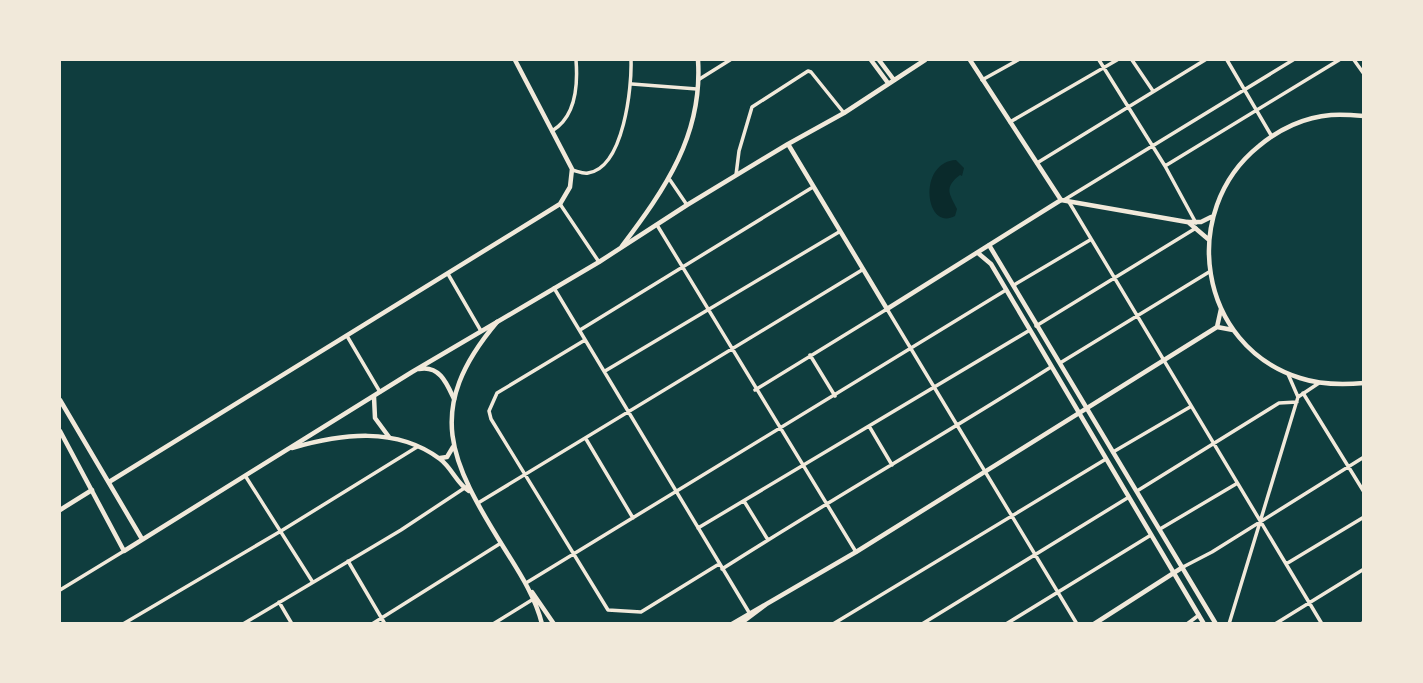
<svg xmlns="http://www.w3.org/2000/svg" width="1423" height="683" font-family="'Crimson Pro',serif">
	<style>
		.water { fill: #0a2a2b }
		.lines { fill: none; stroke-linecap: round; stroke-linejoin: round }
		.minor { stroke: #f1e9da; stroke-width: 3.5 }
		.tertiary { stroke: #f1e9da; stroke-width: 4.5 }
		.secondary { stroke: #f1e9da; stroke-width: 4.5 }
	</style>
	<rect width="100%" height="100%" fill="#0f3d3e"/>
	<path class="water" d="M956 160 964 168 962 176 960 175C943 188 950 194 957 209L955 216C925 232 917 162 956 160Z"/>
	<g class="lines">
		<path class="minor" d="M1099 60 1165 166 1196 223
			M1132 60 1153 91
			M1227 60 1271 135
			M1354 60 1364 74
			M698 80 730 60
			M982 80 1018 60
			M632 84 697 89
			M1010 122 1117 60
			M552 131C576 117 578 85 576 60
			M1037 163 1205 60
			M1165 166 1339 60
			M572 170C577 171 583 174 588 173 624 168 632 86 631 60
			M736 175 739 151 752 107 808 71 811 72 844 113
			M670 180 687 205
			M1064 200 1293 60
			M1069 202 1322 624
			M560 204 599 262
			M657 225 856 552
			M448 274 481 331
			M1014 285 1090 240
			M554 288 750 614
			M1036 326 1196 228
			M580 330 813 187
			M347 336 380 392
			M585 340 497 393 489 411 491 419 608 610 641 612 719 564
			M810 355 835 396
			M1060 363 1209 272
			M605 371 839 232
			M1288 374 1298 397
			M755 390 887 309 1077 624
			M1303 393 1364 492
			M869 426 892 465
			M586 439 633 518
			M1113 452 1190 407
			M246 477 312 581
			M1137 491 1279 403 1297 402
			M744 501 768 540
			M478 503 862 270
			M698 528 1030 330
			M1160 529 1236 484
			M348 561 385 624
			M1286 564 1364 517
			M1183 567 1212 552 1364 457
			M722 569C830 500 942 436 1051 367
			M526 583 1006 290
			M60 590 124 551
			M279 602 292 624
			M123 624 281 531 417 447
			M243 624 401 530 466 487
			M372 624 501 543
			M493 624 535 598
			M833 624 1106 459
			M922 624 1129 497
			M1006 624 1151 535
			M1187 624 1199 615
			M1229 624 1298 397 1319 383
			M1275 624 1364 569
			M1361 624 1364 622"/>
		<path class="tertiary" d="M1364 116C1353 115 1342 114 1331 115 1305 117 1279 129 1259 146 1178 211 1198 346 1300 378 1321 385 1342 385 1364 383
			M1061 200 1187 222H1201L1211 217
			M1188 222 1208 239
			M622 246C665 189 703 135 698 60
			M497 322C423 410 450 461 504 548 519 572 535 596 542 624
			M1217 327 1221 309
			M292 448C341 434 396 426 440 459 452 468 457 484 469 491
			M440 458 447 457 453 447
			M109 482 560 204 570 187 572 169 515 60
			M60 510 92 490
			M532 592 554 624
			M732 624 856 552 1217 327 1233 330
			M740 624 768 603
			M1094 624 1183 567"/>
		<path class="secondary" d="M871 60 888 83
			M879 60 894 80
			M925 60 844 113 788 144 887 309 1061 200 970 60
			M989 245 1216 624
			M978 253 991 264 1204 624
			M419 369C440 365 447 384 454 399
			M374 397 375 418 389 437
			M60 400 142 539
			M60 431 124 551 412 372 599 262 687 205 788 144"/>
	</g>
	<rect width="1423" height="683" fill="none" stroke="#f1e9da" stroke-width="122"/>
</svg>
